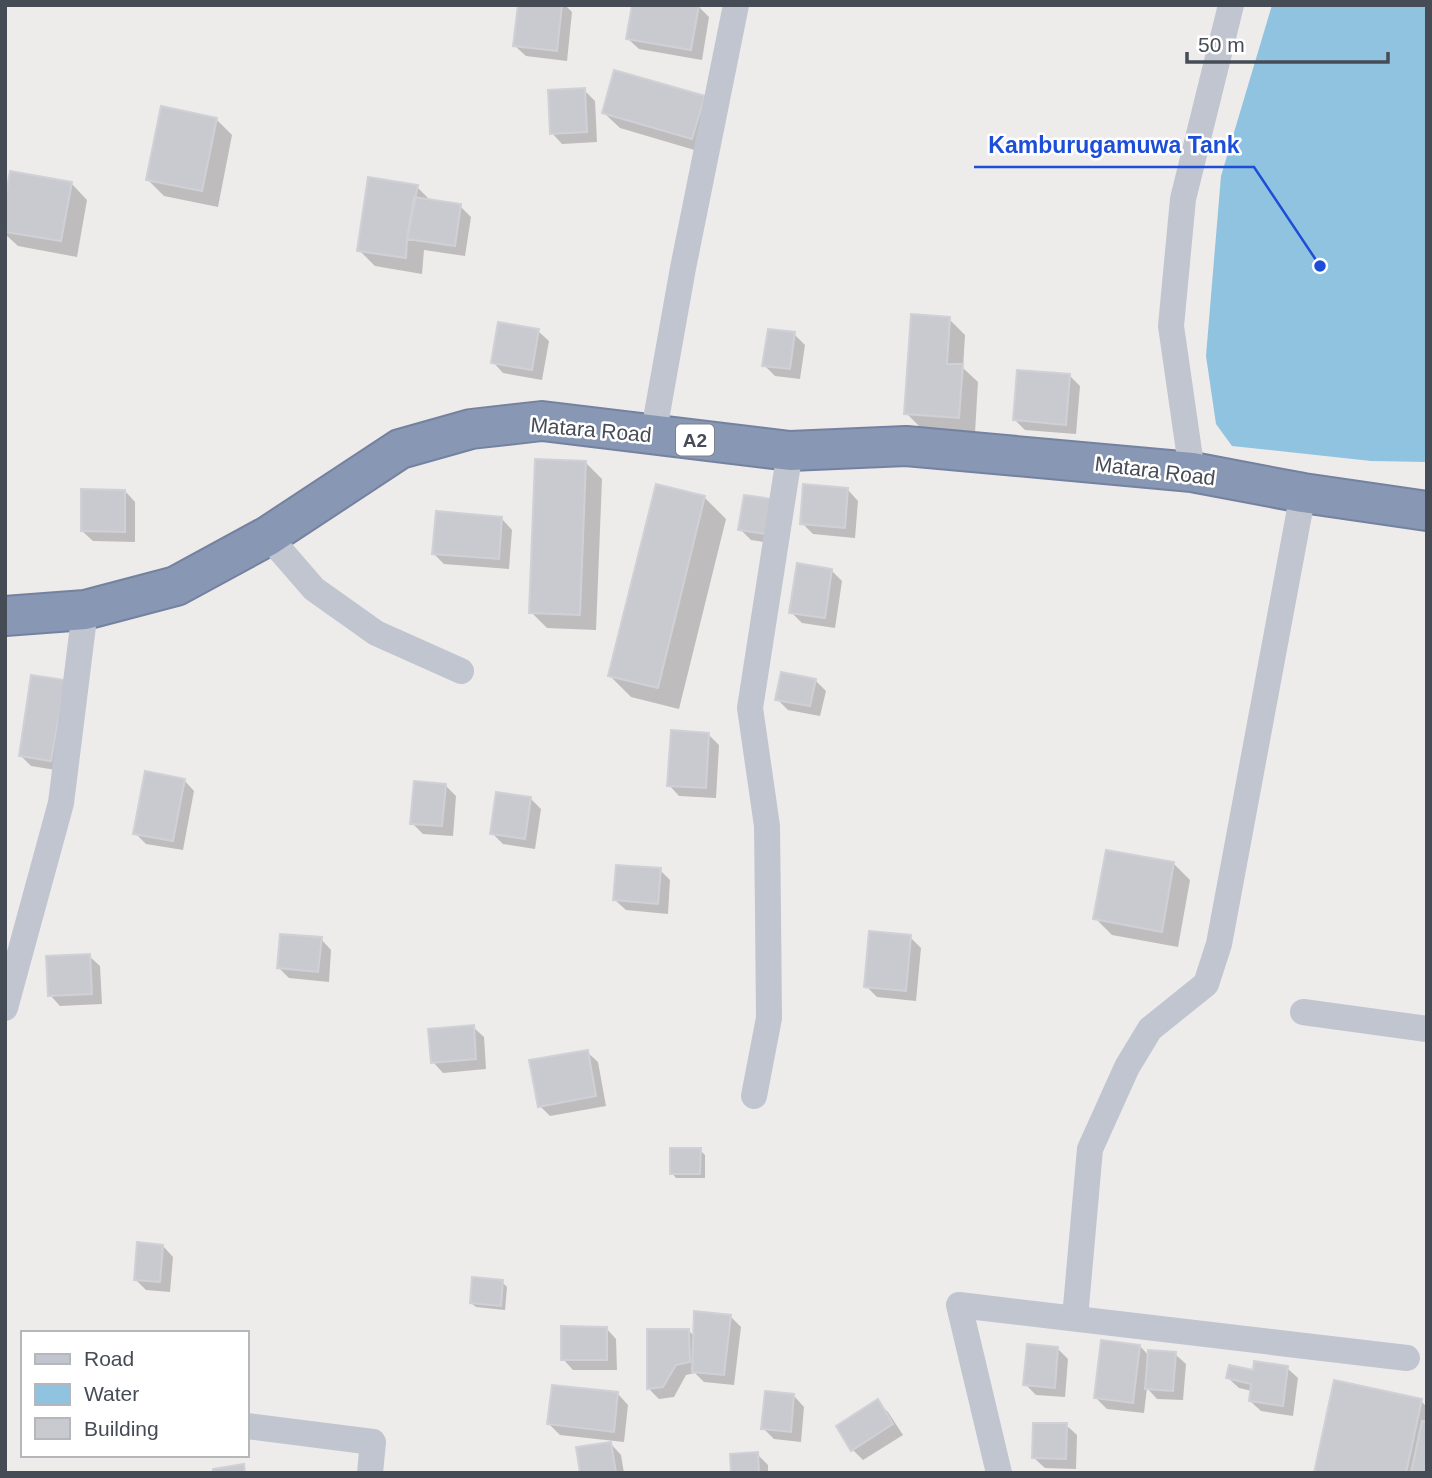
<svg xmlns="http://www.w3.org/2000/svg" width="1432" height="1478" font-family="Arial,sans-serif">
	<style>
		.water { fill: #90c3df }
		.shadow { fill: #0003 }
		.building { fill: #c9cacf; stroke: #d0d1d6; stroke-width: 2 }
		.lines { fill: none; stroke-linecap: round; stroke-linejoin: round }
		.highway-casing { stroke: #7482a0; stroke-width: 42 }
		.street { stroke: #c0c5cf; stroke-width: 26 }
		.highway { stroke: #8897b4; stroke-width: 38 }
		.labels { text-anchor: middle; stroke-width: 5; stroke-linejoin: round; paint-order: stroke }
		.shield { fill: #fff; stroke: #7e8289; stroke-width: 2 }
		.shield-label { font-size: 19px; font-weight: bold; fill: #464c56 }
		.street-label { font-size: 21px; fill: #464c56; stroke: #fff }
		.leader { fill: none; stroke: #1d4ed8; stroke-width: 2.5 }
		.callout-dot { fill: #1d4ed8; stroke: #fff; stroke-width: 2.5 }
		.callout-label { font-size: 23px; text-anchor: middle; font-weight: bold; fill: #1d4ed8; stroke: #fff; stroke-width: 5; stroke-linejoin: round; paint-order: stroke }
	</style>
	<rect width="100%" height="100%" fill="#eeebeb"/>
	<path class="water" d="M1272 5H1427V462L1371 461 1232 446 1216 424 1206 356 1221 176Z"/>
	<path class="shadow" d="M519 5H565L572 12 567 61 526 56 515 46Z
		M698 6 709 17 702 60 639 49 628 39Z
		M584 90 595 101 597 142 562 144 552 133Z
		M704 98 708 154 620 128 603 112Z
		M216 119 232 135 218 207 164 196 148 180Z
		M71 183 87 200 77 257 18 246 5 234V210Z
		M417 187 432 202 460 206 471 217 465 256 424 250 422 274 375 266 359 250Z
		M949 319 965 335 963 368 978 382 975 433 922 429 906 413Z
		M538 331 549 341 542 380 503 373 493 362Z
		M794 334 805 345 800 379 775 376 764 365Z
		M1069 375 1080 386 1076 434 1025 430 1015 420Z
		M586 463 602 479 596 630 547 628 531 612Z
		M657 486 705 498 726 519 679 709 631 697 609 675Z
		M848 490 858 501 855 538 813 534 802 523Z
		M125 491 135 502V542L93 541 82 531Z
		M745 497 776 544 751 540 740 529Z
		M502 519 512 530 509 569 444 564 433 553Z
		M831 570 842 581 835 628 802 623 791 612Z
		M815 680 826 691 820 716 788 710 777 699Z
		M64 682 62 771 31 766 21 756Z
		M708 734 719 745 716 798 679 796 669 785Z
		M184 780 194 791 183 850 146 844 135 833Z
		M445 785 456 796 453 836 423 834 412 823Z
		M531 799 541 809 535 849 503 844 492 833Z
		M1174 864 1190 880 1178 947 1112 935 1095 918Z
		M660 870 670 880 668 914 626 910 615 900Z
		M910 937 921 948 916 1001 877 997 866 986Z
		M321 939 331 950 329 982 289 978 278 967Z
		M89 956 100 966 102 1004 60 1006 50 995Z
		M473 1027 484 1037 486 1069 443 1073 433 1062Z
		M587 1052 598 1062 606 1106 550 1116 540 1106Z
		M700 1150 705 1155V1178H676L672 1173Z
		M163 1246 173 1257 170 1292 146 1290 135 1279Z
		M502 1282 507 1287 505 1310 476 1307 471 1303Z
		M730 1316 741 1327 734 1385 704 1382 695 1373 686 1375 674 1397 659 1399 648 1388 689 1331 695 1337Z
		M606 1328 616 1339 617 1370H573L563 1359Z
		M1140 1346 1149 1356 1175 1354 1186 1364 1183 1400 1157 1399 1147 1388 1144 1413 1107 1409 1096 1398Z
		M1057 1348 1068 1359 1065 1397 1036 1395 1025 1384Z
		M1287 1368 1298 1378 1293 1416 1261 1411 1250 1401 1252 1391 1239 1388 1228 1378Z
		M618 1394 628 1405 624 1442 560 1435 549 1424Z
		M794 1396 804 1407 801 1442 774 1439 763 1428Z
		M1421 1401 1427 1407V1473H1316Z
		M877 1402 888 1412 903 1435 863 1460 853 1450Z
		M1066 1425 1077 1435 1076 1469 1045 1468 1034 1458Z
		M611 1444 621 1455 624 1473H582Z
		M757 1454 768 1465V1473H732Z"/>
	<path class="building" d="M518 5H562L557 51 513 46Z
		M632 5H699L691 50 626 39Z
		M614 70 705 96 692 139 602 113Z
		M585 88 587 132 550 134 548 90Z
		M161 106 217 118 202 191 146 180Z
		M10 171 72 182 61 241 5 232V200Z
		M368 177 418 185 407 239 406 258 357 251Z
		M414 197 461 204 455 246 407 239Z
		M911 314 950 317 947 364H963L959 418 904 414Z
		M498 322 539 329 532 370 491 363Z
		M768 329 795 332 790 369 762 366Z
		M1017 370 1070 374 1066 425 1013 420Z
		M535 459 586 461 580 615 529 613Z
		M656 484 705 496 658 688 608 676Z
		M803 484 848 488 845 528 800 524Z
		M81 489 125 490V532L81 531Z
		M744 495 772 499 766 534 738 530Z
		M436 511 502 517 499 559 432 554Z
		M797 563 832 569 825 618 789 613Z
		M781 672 816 679 810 706 775 700Z
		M31 675 65 680 51 761 19 756Z
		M671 730 709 733 706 788 667 786Z
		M145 771 185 779 173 841 133 834Z
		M414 781 446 784 442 826 410 824Z
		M496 792 531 797 525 839 490 834Z
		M1106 850 1174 862 1162 932 1093 919Z
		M616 865 661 868 658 904 613 900Z
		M869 931 911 935 906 991 864 987Z
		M280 934 322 937 318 972 277 968Z
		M90 954 92 994 48 996 46 956Z
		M474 1025 476 1059 431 1063 428 1029Z
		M588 1050 596 1096 538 1107 529 1060Z
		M670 1148H701L700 1174H670Z
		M137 1242 163 1245 160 1282 134 1280Z
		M472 1277 503 1280 501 1306 470 1303Z
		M694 1311 731 1315 724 1375 692 1372Z
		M561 1326 607 1327V1360H561Z
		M647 1329H689L690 1362 676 1365 663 1387 647 1389Z
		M1101 1340 1140 1345 1133 1403 1094 1398Z
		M1027 1344 1058 1347 1055 1388 1023 1385Z
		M1148 1350 1176 1352 1173 1391 1145 1389Z
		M1254 1361 1288 1366 1283 1406 1249 1401 1251 1384 1226 1378 1229 1365 1253 1370Z
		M1334 1380 1422 1399 1406 1473H1314Z
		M552 1385 618 1392 614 1432 547 1424Z
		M765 1391 794 1394 791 1432 761 1429Z
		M878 1399 893 1424 851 1451 836 1426Z
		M1422 1421 1427 1422V1473H1411Z
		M1033 1423H1067L1066 1459 1032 1458Z
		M611 1442 616 1473H580L576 1447Z
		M758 1452 759 1473H731L730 1454Z
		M244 1464 245 1473H213V1469Z"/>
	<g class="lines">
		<defs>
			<path id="highway" d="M5 616 85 610 176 586 268 536 400 449 471 429 542 421 790 451 906 446 1192 472 1303 493 1427 511"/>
		</defs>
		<use href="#highway" class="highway-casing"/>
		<path class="street" d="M653 436 683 268 736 5
			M1192 472 1171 326 1183 199 1231 5
			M268 536 314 589 376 633 461 671
			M5 1008 61 803 85 610
			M1303 1012 1427 1029
			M754 1096 769 1018 768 912 767 826 750 708 790 451
			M1075 1318 1090 1149 1127 1067 1150 1029 1206 984 1219 944 1303 493
			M247 1426 373 1442 370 1473
			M999 1473 959 1305 1407 1358"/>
		<use href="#highway" class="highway"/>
	</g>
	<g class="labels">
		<rect class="shield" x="676" y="424.5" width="38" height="31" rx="5"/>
		<g class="shield-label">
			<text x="695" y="447">A2</text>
		</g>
		<g class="street-label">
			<text transform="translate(591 430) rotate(5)" y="7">Matara Road</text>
			<text transform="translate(1155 471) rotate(7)" y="7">Matara Road</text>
		</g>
	</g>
	<path class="leader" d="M1320 266L1254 167H974"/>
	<circle class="callout-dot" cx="1320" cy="266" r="7"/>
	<g class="callout-label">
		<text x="1114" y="153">Kamburugamuwa Tank</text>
	</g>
	<rect width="1432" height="1478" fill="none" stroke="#464c56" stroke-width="14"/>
	<rect x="21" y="1331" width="228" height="126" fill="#ffffff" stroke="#b5b7bb" stroke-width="2"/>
	<rect x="35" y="1354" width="35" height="10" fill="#c0c5cf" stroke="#b5b7bb" stroke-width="2"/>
	<text x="84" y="1366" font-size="21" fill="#464c56">Road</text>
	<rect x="35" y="1384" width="35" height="21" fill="#90c3df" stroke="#b5b7bb" stroke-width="2"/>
	<text x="84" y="1401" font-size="21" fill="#464c56">Water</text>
	<rect x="35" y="1418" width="35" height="21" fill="#c9cacf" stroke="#b5b7bb" stroke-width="2"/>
	<text x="84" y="1436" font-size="21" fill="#464c56">Building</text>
	<path d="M1187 52v10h201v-10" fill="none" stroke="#464c56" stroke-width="3.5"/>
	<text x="1198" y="52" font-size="21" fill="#464c56" stroke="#ffffff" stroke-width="5" paint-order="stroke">50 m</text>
</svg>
